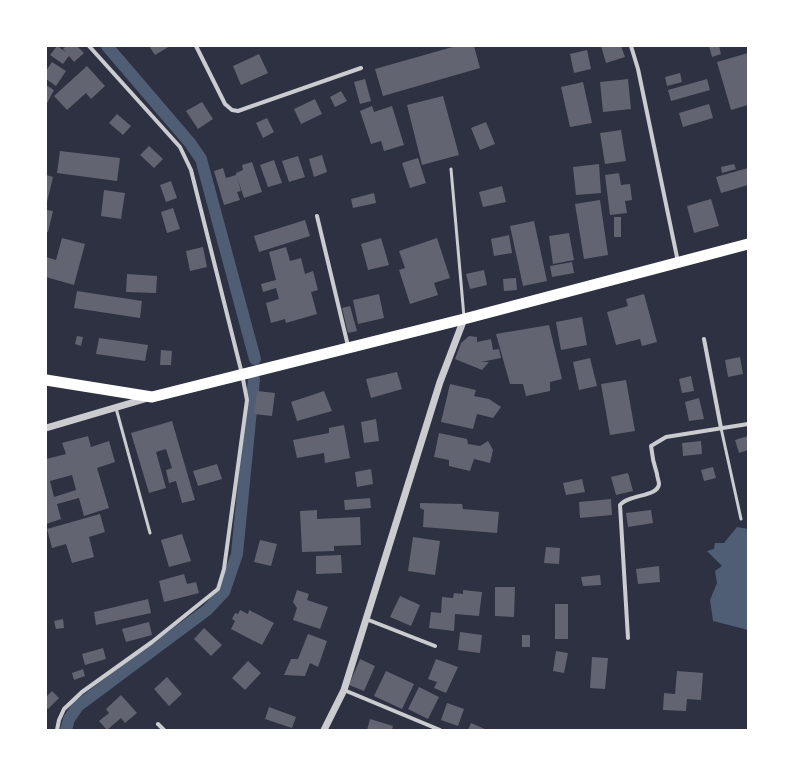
<svg xmlns="http://www.w3.org/2000/svg" width="794" height="776" font-family="Manrope,sans-serif">
	<style>
		.water { fill: #4f5d75 }
		.lines { fill: none; stroke-linecap: round; stroke-linejoin: round }
		.canal { stroke: #4f5d75; stroke-width: 12 }
		.building { fill: #626471; fill-rule: evenodd }
		.service { stroke: #caccd0; stroke-width: 3 }
		.minor { stroke: #caccd0; stroke-width: 4 }
		.tertiary { stroke: #caccd0; stroke-width: 7 }
		.trunk { stroke: #fff; stroke-width: 11 }
	</style>
	<rect width="100%" height="100%" fill="#2d3142"/>
	<path class="water" d="M737 527 748 529V630L713 621 710 600 717 583 715 571 722 566 707 551 714 549 715 543H724Z"/>
	<g class="lines">
		<path class="canal" d="M107 46 190 143 201 159 255 359
			M66 730 69 719 78 706 207 610 224 592 237 554 254 379"/>
	</g>
	<path class="building" d="M57 46 66 52 63 49 66 46H77L84 53 74 62 69 56 63 64 50 55Z
		M149 46H170L155 55Z
		M456 46H474L480 68 383 96 375 69Z
		M601 46H621L625 57 606 63Z
		M709 46H719L721 54 712 57Z
		M587 50 591 69 574 73 570 54Z
		M748 53V105L731 110 717 62Z
		M259 54 268 73 241 85 233 66Z
		M52 62 66 71 56 86 46 79V71Z
		M87 66 105 86 91 99 86 93 67 110 54 96Z
		M680 73 682 82 667 86 665 77Z
		M365 79 371 101 360 104 354 82Z
		M628 79 631 109 603 112 600 82Z
		M707 79 710 90 671 101 668 90Z
		M583 82 592 123 570 127 561 87Z
		M46 85 54 90 46 105Z
		M341 91 347 101 335 107 330 97Z
		M443 96 459 155 422 165 407 105Z
		M315 99 322 114 301 124 294 109Z
		M202 102 213 119 198 129 186 111Z
		M709 104 713 118 683 127 679 113Z
		M372 106 374 112 392 106 404 145 384 151 381 141 371 144 360 111Z
		M117 114 131 126 123 135 109 123Z
		M267 118 274 132 263 138 256 123Z
		M486 122 495 144 480 150 471 128Z
		M621 130 626 161 605 164 600 133Z
		M149 146 163 159 154 168 140 155Z
		M60 151 120 158 117 181 57 173Z
		M322 155 327 172 314 177 309 159Z
		M298 156 305 177 289 182 282 161Z
		M418 158 426 183 410 188 402 163Z
		M274 160 282 183 268 187 260 165Z
		M252 162 262 192 244 198 237 177 241 191 237 192 240 200 224 205 214 171 223 168 226 178 236 175V173L243 170 242 165Z
		M599 164 601 193 576 195 573 167Z
		M734 164 736 169 722 173 721 167Z
		M748 168V185L721 193 716 177Z
		M619 173 621 185 630 184 632 200 625 201 627 213 610 215 605 175Z
		M46 175 53 177 47 202H46Z
		M171 181 177 198 166 202 160 185Z
		M502 186 506 202 483 207 479 192Z
		M104 190 125 193 121 219 101 216Z
		M374 193 376 203 353 208 351 199Z
		M711 199 719 226 694 233 687 206Z
		M600 200 608 255 584 259 575 204Z
		M173 208 180 229 167 233 161 212Z
		M46 210 53 211 48 232H46Z
		M614 217H621V237H614Z
		M305 220 310 236 259 252 254 236Z
		M534 221 547 281 523 286 510 226Z
		M569 233 574 260 553 264 549 236Z
		M509 235 512 253 494 256 491 239Z
		M62 238 85 244 74 285 46 277V257L56 260Z
		M381 238 389 265 368 270 361 244Z
		M437 238 450 278 434 283 438 295 410 304 399 270 405 268 399 251Z
		M203 247 207 267 190 271 186 251Z
		M286 247 290 261 301 258 305 274 313 271 318 290 311 292 317 314 286 323 285 319 271 323 266 303 279 299 276 288 263 292 261 284 276 280 269 252Z
		M572 262 574 273 552 277 550 266Z
		M484 270 487 285 470 289 466 274Z
		M127 274 157 276 156 293 126 292Z
		M516 278 517 290 504 291 503 279Z
		M77 291 142 301 140 318 74 308Z
		M379 294 384 318 358 324 353 300Z
		M644 294 657 342 642 346 640 339 616 345 607 312 628 306 626 299Z
		M350 306 357 331 348 333 342 308Z
		M582 317 587 345 561 350 556 322Z
		M549 325 562 379 550 382V391L526 396 523 384H510L496 334Z
		M77 336 83 337 81 346 75 344Z
		M469 336 477 337V342L491 339 493 350 499 349 501 358 481 362H489L482 370 455 359 461 343Z
		M99 338 148 345 145 361 96 354Z
		M161 350 172 351 171 365H160Z
		M740 357 743 374 728 377 725 360Z
		M590 358 597 386 579 390 573 362Z
		M397 372 402 389 371 398 366 379Z
		M691 376 694 391 682 393 679 379Z
		M626 380 635 431 610 435 601 384Z
		M450 384 476 390 474 396 489 399 501 407 493 418 477 414 473 429 441 422Z
		M257 391 275 393 272 416 254 414Z
		M324 391 332 411 297 421 291 402Z
		M699 398 704 419 689 421 685 402Z
		M376 419 379 441 364 443 361 422Z
		M172 421 195 500 182 503 176 481 169 483 166 470 172 468 166 449 156 452 166 488 149 493 131 433Z
		M344 425 350 458 325 463 324 453 297 458 293 440 329 433V428Z
		M439 433 467 439 468 444 480 446 488 441 493 450 490 463 474 459 470 471 449 466V460L434 457Z
		M88 436 91 447 109 441 115 462 97 468 109 508 84 516 79 498 57 504 61 519 46 524V459L66 454 62 443ZM72 475 76 490 54 497 50 481Z
		M748 436V450L739 453 735 440Z
		M701 441 702 454 683 456 682 443Z
		M217 464 222 479 198 486 193 471Z
		M713 467 716 478 704 481 701 470Z
		M371 469 373 484 357 487 355 472Z
		M628 473 633 491 616 495 611 477Z
		M582 479 585 492 566 495 563 483Z
		M370 498 371 508 345 510 344 500Z
		M611 499 612 515 580 518 579 502Z
		M420 503 462 504 463 509 499 512 497 533 423 527 424 510 420 508Z
		M317 510V519L360 517 361 545 334 546V551L302 552 300 511Z
		M651 510 653 523 628 527 626 513Z
		M100 514 105 532 89 537 94 557 72 563 66 544 52 548 47 529Z
		M182 534 191 561 169 567 161 540Z
		M413 537 440 541 435 575 408 571Z
		M260 540 277 544 271 566 254 562Z
		M546 547 560 548 559 564 544 563Z
		M341 555 342 573 316 574V556Z
		M659 566 660 582 638 584 636 569Z
		M184 574 187 584 196 582 199 593 164 602 159 581Z
		M600 575 601 585 583 586 581 577Z
		M495 587H515L514 617 495 616Z
		M297 590 309 594 307 600 328 607 320 629 293 620 297 608 293 602Z
		M463 590 482 592 479 616 455 614 454 631 429 628 431 612 441 613 442 597 453 598 454 593 463 594Z
		M400 596 420 605 411 626 390 617Z
		M148 599 151 613 96 625 94 612Z
		M555 604H568V639H555Z
		M240 610 248 614 249 610 274 623 262 645 231 629 235 621 232 619 235 613 238 614Z
		M63 619 64 628 56 629 54 621Z
		M149 622 152 635 126 642 122 629Z
		M204 628 222 645 211 656 194 639Z
		M460 632 482 635 480 653 458 650Z
		M308 634 327 641 318 667 310 663 305 676 284 675 291 659H298Z
		M522 635H530V647H522Z
		M103 648 106 659 85 665 82 654Z
		M556 651 568 653 564 673 553 671Z
		M592 657 608 658 605 689 590 688Z
		M360 659 375 666 364 691 349 685Z
		M436 659 458 667 446 693 434 688 437 682 428 679Z
		M248 661 261 673 245 690 232 678Z
		M83 669 85 676 74 680 72 673Z
		M386 671 414 684 402 709 374 696Z
		M677 671 703 673 701 700 687 699 686 711 663 710 664 693 675 694Z
		M167 677 182 694 169 706 154 689Z
		M419 687 439 697 428 719 408 709Z
		M52 691 59 698 48 709 46 707V697Z
		M121 695 137 713 125 723 121 718 107 730 99 721 109 713 106 709Z
		M447 703 464 709 458 726 441 720Z
		M269 707 296 717 292 728 265 719Z
		M370 719 393 726 392 730H367Z
		M471 723 487 730H468Z"/>
	<g class="lines">
		<path class="service" d="M451 169 464 317
			M116 408 150 533
			M721 428 741 519"/>
		<path class="minor" d="M196 46 225 104 232 110 238 111 361 68
			M631 46 638 69 678 262
			M317 216 348 346
			M704 339 721 428
			M366 619 435 646
			M628 638 620 505C629 494 658 497 659 484 659 481 657 477 657 474 654 465 652 456 651 446L666 437 748 424
			M344 690 440 730
			M158 724 164 730
			M57 730 59 720 64 709 82 692 152 642 218 589 224 569 247 400 242 374 191 170 180 147 89 46"/>
		<path class="tertiary" d="M46 428 148 398
			M324 730 344 690 440 382 464 319"/>
		<path class="trunk" d="M46 380 152 397 464 319 748 244"/>
	</g>
	<rect width="794" height="776" fill="none" stroke="#ffffff" stroke-width="94"/>
</svg>
